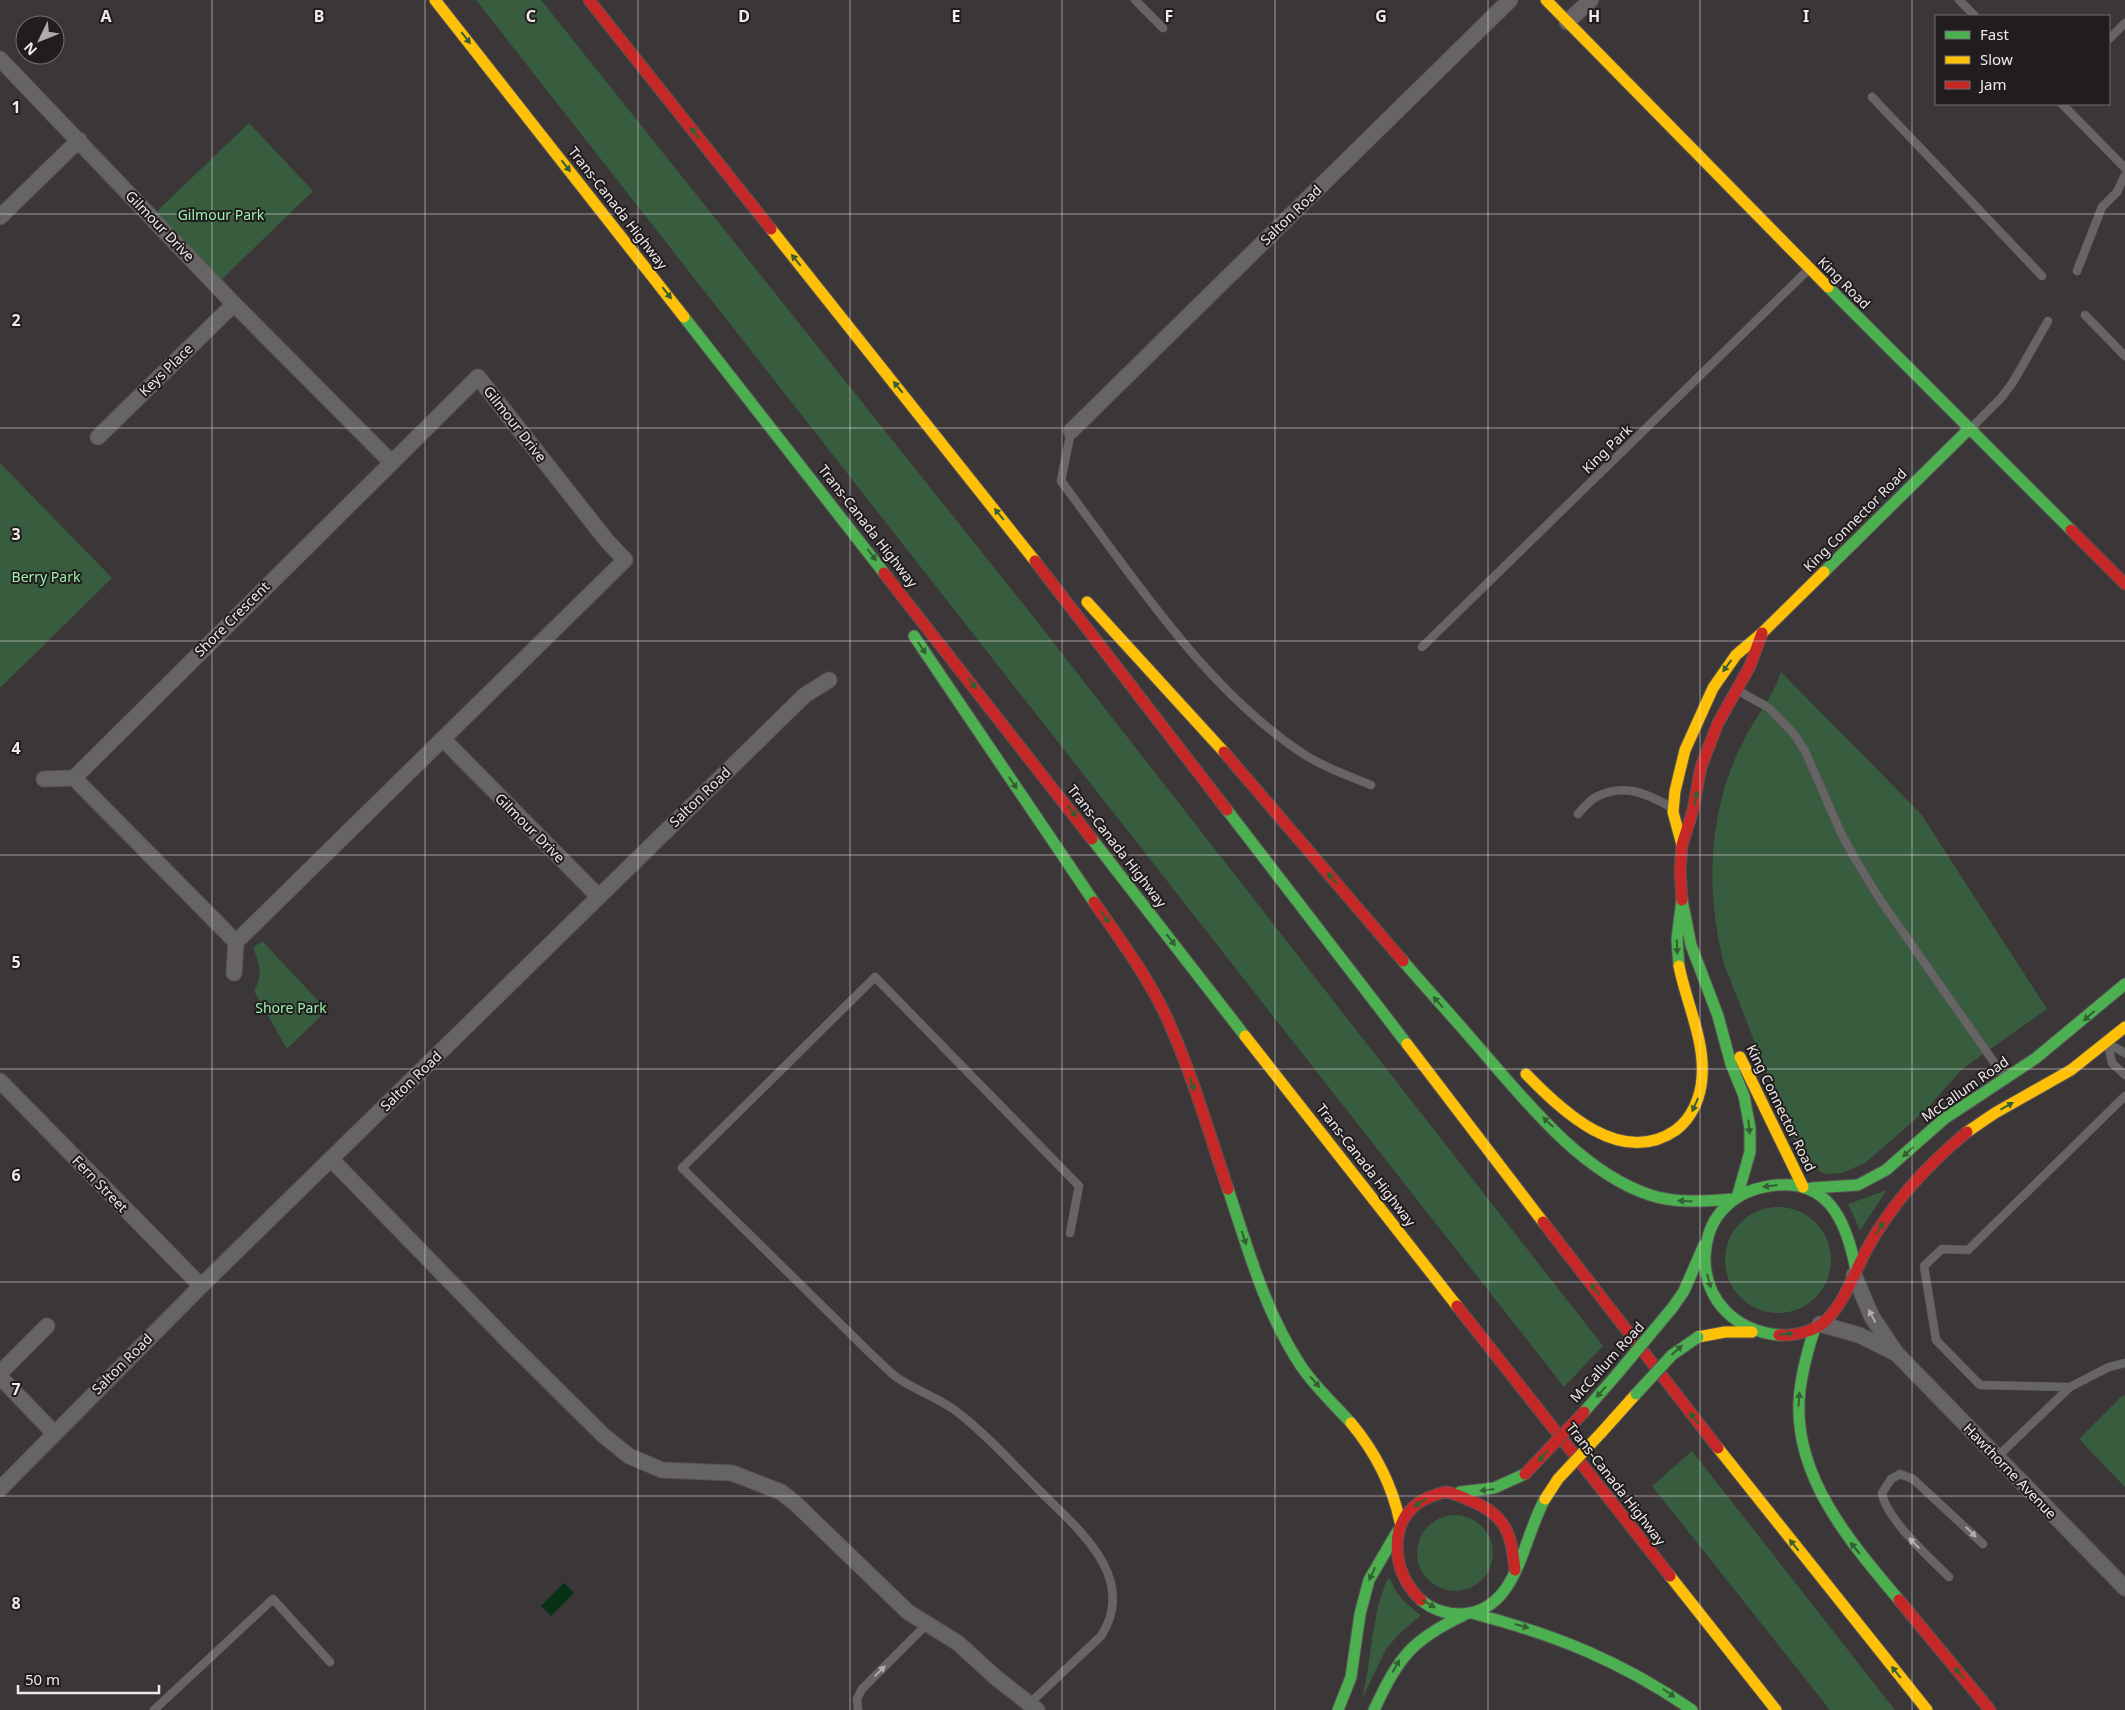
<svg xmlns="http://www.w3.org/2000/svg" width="2125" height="1710" font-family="'Noto Sans',sans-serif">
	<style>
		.green { fill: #385d3e }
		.water { fill: #063114 }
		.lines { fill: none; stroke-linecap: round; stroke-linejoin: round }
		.lane-casing { stroke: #585354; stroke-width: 9 }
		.street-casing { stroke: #585354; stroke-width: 17 }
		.fast-casing { stroke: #585354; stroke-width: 13 }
		.slow-casing { stroke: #585354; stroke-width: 13 }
		.jam-casing { stroke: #585354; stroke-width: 13 }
		.lane { stroke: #676465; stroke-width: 8 }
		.street { stroke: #676465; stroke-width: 15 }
		.fast { stroke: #4caf50; stroke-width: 11 }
		.slow { stroke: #ffc107; stroke-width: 11 }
		.jam { stroke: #c62828; stroke-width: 11 }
		.fast-bridge-casing { stroke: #585354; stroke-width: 13; stroke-linecap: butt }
		.slow-bridge-casing { stroke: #585354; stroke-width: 13; stroke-linecap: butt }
		.jam-bridge-casing { stroke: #585354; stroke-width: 13; stroke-linecap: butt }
		.fast-bridge { stroke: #4caf50; stroke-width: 11 }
		.slow-bridge { stroke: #ffc107; stroke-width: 11 }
		.jam-bridge { stroke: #c62828; stroke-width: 11 }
		.oneway { fill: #345f34 }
		.oneway2 { fill: #b2adae }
		.grid { fill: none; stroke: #efe9ea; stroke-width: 1; stroke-opacity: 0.55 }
		.labels { text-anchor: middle; stroke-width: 4; stroke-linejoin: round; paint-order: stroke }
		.street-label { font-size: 14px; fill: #efe9ea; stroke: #211d1e }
		.park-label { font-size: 14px; fill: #9cf1ab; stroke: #211d1e }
		.grid-label { font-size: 16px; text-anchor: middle; font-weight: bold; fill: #efe9ea; stroke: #211d1e; stroke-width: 4; stroke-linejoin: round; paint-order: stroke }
	</style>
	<rect width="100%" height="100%" fill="#3b3638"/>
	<path class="green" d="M476 0H541L1028 610 1603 1346 1564 1387Z
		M249 123 313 191 220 281 154 214Z
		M0 463 112 578 0 688Z
		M1781 672 1921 814 2047 1009 1962 1069 1926 1110 1865 1163 1842 1173 1825 1174 1810 1165 1790 1132 1724 964C1705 891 1708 809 1743 742 1755 717 1773 698 1781 672Z
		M262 941 327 1010 287 1049 254 991C263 976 260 963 253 948Z
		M1887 1190 1860 1230 1848 1204Z
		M1725 1260a53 53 0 1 1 106 0a53 53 0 1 1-106 0Z
		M2123 1395 2125 1397V1487L2079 1439Z
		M1692 1451 1895 1710H1830L1652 1486Z
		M1417 1553a38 38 0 1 1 76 0a38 38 0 1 1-76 0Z
		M1390 1579C1397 1596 1407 1605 1421 1615L1399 1634 1386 1649 1362 1699C1372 1659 1371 1617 1387 1580Z"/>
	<path class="water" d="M564 1583 574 1593 551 1616 541 1606Z"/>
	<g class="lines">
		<defs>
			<path id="lane" d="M1135 0 1163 28
				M1959 0 1975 16
				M2109 39 2125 23
				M1872 97 2042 276
				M2062 104 2125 168
				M2077 271 2102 207 2117 192 2125 175
				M2085 315 2125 356
				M1971 428 2001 398 2013 382 2048 321
				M1071 431 1061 481C1130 573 1203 686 1299 751 1321 766 1346 775 1371 785
				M1422 647 1808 270
				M1737 690 1769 708 1794 734 1805 751 1841 833 1854 857 1879 898 2005 1078
				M1578 814C1583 808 1591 799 1598 796 1626 783 1647 794 1671 807
				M2109 1044 2125 1053
				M2108 1045 2112 1063 2125 1075
				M2070 1387 1980 1385 1936 1340 1924 1266 1942 1249 1968 1250 2125 1096
				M1997 1457 2070 1387 2109 1367 2125 1363
				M1949 1577C1930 1558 1886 1519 1882 1493L1891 1479 1900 1474 1913 1479 1983 1544
				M1029 1704 1101 1636C1140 1576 1074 1526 1036 1487 1010 1461 985 1433 956 1411 937 1397 915 1390 896 1377 887 1370 879 1361 871 1354L682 1168 875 977 1079 1186 1070 1233
				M154 1710 273 1599 330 1662
				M858 1710 857 1699 862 1689 926 1625"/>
			<path id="street" d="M1567 22 1591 0
				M0 59 234 304 390 461
				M0 217 79 140
				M1071 431 1510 0
				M98 437 234 304
				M443 739 598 896
				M44 779 74 778
				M234 973 236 942 625 560 607 541 478 377 74 778 236 942
				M0 1081 201 1286
				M331 1159 506 1339 603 1435 629 1456 662 1470 732 1473 781 1492 796 1504 908 1612 958 1643 994 1676 1037 1710
				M1854 1275 1872 1317 1896 1353 2125 1588
				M1820 1324 1859 1335 1895 1353
				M0 1373 47 1326
				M0 1377 54 1433
				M0 1489 201 1286 805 695 829 680"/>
			<path id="fast" d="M1828 287 2071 530
				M684 317 884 573
				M1824 572 1970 428
				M914 636 1094 902
				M1227 810 1407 1044
				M1092 839 1245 1036
				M1682 900 1691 945 1718 1016 1731 1064 1744 1096 1750 1128V1152L1738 1194
				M1403 961C1427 989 1452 1016 1476 1044 1523 1098 1580 1172 1650 1195 1677 1204 1705 1201 1733 1199
				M1679 966 1677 939 1682 899
				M1811 1188 1858 1185 1886 1170 1944 1119 2036 1058 2125 984
				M1228 1189C1248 1249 1265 1312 1301 1366 1315 1387 1334 1404 1351 1423
				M1673 1307 1684 1291 1704 1245
				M1815 1328C1807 1352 1800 1377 1799 1403 1796 1480 1852 1544 1899 1600
				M1779 1335C1736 1331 1704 1301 1705 1256 1706 1242 1709 1228 1717 1217 1728 1201 1745 1191 1764 1187 1826 1174 1846 1218 1856 1270
				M1584 1412 1618 1373
				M1460 1492 1494 1488 1525 1474
				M1421 1600C1431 1609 1446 1614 1460 1614 1518 1613 1522 1539 1545 1499
				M1475 1614C1556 1635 1623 1662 1692 1710
				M1338 1710 1351 1677 1360 1614 1369 1580 1397 1532
				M1374 1710C1399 1657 1411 1640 1464 1615"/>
			<path id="slow" d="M435 0 684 317
				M1546 0 1828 287
				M771 229 1035 561
				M1087 602 1224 752
				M1682 845 1673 812 1675 791 1685 750 1713 688 1736 655 1762 633 1824 572
				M1245 1036 1457 1306
				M1407 1044 1543 1222
				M1740 1057 1803 1187
				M1526 1074C1562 1111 1621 1168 1676 1130 1692 1118 1701 1097 1702 1077 1705 1040 1686 1002 1679 966
				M1967 1132 1995 1113 2071 1070 2125 1027
				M1698 1337 1725 1332H1752
				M1351 1423C1376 1453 1392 1484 1400 1522
				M1601 1433 1636 1394
				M1718 1448 1927 1710
				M1670 1576 1776 1710"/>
			<path id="jam" d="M589 0 771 229
				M2071 530 2125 584
				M1035 561 1227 810
				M884 573 1092 839
				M1224 752 1403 961
				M1682 900 1680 871 1682 845 1693 810 1701 767 1718 723 1750 666 1762 633
				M1094 902C1119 938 1146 974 1165 1014 1191 1070 1208 1130 1228 1189
				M1543 1222 1718 1448
				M1457 1306 1670 1576
				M1779 1335C1793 1336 1812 1332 1823 1323 1845 1304 1854 1272 1868 1247 1893 1202 1927 1165 1967 1132
				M1421 1600C1409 1589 1400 1573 1398 1557 1394 1529 1405 1506 1432 1496 1436 1495 1442 1492 1446 1492 1454 1493 1464 1498 1471 1501 1484 1506 1497 1514 1504 1526 1512 1539 1513 1555 1515 1570
				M1899 1600 1990 1710"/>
		</defs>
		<use href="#lane" class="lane-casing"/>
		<use href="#street" class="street-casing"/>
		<use href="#fast" class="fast-casing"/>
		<use href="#slow" class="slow-casing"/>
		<use href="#jam" class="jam-casing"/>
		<use href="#lane" class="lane"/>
		<use href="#street" class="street"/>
		<use href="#fast" class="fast"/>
		<use href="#slow" class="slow"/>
		<use href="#jam" class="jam"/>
		<defs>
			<path id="fast-bridge" d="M1618 1373 1673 1307
				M1636 1394 1672 1355 1698 1337"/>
			<path id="slow-bridge" d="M1545 1499 1558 1479 1601 1433"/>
			<path id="jam-bridge" d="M1525 1474 1584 1412"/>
		</defs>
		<use href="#fast-bridge" class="fast-bridge-casing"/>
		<use href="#slow-bridge" class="slow-bridge-casing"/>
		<use href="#jam-bridge" class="jam-bridge-casing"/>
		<use href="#fast-bridge" class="fast-bridge"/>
		<use href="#slow-bridge" class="slow-bridge"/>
		<use href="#jam-bridge" class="jam-bridge"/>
	</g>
	<defs><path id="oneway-solid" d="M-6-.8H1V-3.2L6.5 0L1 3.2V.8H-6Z" transform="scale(1.25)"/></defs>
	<g class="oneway">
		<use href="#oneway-solid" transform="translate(466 38) rotate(52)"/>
		<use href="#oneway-solid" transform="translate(695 133) rotate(-129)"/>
		<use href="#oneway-solid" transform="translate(566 166) rotate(52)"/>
		<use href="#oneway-solid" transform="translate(796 260) rotate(-129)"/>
		<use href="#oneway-solid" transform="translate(667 293) rotate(52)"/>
		<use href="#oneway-solid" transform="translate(898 387) rotate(-129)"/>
		<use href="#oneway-solid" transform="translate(999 514) rotate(-129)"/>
		<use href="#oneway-solid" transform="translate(872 555) rotate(52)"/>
		<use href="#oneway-solid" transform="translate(922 648) rotate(56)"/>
		<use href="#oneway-solid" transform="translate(1727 666) rotate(126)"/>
		<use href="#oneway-solid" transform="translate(972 683) rotate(52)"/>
		<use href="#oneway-solid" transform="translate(1013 783) rotate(56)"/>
		<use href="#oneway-solid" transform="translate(1696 798) rotate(-80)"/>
		<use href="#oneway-solid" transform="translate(1072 811) rotate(52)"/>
		<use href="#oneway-solid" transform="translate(1332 878) rotate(-130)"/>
		<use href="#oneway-solid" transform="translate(1105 917) rotate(56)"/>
		<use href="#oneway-solid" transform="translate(1171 940) rotate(52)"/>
		<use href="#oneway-solid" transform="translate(1677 947) rotate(88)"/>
		<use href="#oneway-solid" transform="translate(1438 1002) rotate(-132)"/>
		<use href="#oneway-solid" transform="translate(2089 1016) rotate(139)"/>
		<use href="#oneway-solid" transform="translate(1192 1084) rotate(71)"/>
		<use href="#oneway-solid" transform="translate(1695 1105) rotate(114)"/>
		<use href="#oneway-solid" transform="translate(2007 1106) rotate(-29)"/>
		<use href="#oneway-solid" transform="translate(1548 1122) rotate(-137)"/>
		<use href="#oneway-solid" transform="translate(1749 1127) rotate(84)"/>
		<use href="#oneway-solid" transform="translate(1908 1152) rotate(137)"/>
		<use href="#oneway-solid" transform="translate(1770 1186) rotate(173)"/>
		<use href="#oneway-solid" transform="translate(1685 1201) rotate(-177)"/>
		<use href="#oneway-solid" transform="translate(1880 1228) rotate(-58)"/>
		<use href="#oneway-solid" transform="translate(1244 1238) rotate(72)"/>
		<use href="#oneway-solid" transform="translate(1709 1281) rotate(75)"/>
		<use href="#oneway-solid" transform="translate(1595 1289) rotate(-128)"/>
		<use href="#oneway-solid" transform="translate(1786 1334) rotate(-6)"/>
		<use href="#oneway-solid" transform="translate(1677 1350) rotate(-42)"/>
		<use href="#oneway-solid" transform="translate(1315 1382) rotate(49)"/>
		<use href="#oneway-solid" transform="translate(1601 1392) rotate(132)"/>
		<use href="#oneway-solid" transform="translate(1799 1399) rotate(-86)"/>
		<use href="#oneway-solid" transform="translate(1694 1418) rotate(-128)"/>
		<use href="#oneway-solid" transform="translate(1543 1456) rotate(132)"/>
		<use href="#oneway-solid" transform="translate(1487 1490) rotate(173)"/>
		<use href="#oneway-solid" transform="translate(1420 1503) rotate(148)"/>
		<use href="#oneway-solid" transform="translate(1794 1545) rotate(-129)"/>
		<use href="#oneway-solid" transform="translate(1855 1548) rotate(-130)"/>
		<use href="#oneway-solid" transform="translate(1372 1574) rotate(115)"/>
		<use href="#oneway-solid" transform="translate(1429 1604) rotate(31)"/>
		<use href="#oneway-solid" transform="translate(1522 1626) rotate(16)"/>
		<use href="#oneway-solid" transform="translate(1396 1666) rotate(-61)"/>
		<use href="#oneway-solid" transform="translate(1896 1672) rotate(-129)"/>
		<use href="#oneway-solid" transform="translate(1959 1673) rotate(-130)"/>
		<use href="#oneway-solid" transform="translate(1669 1693) rotate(35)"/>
	</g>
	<g class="oneway2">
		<use href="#oneway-solid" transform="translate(1872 1316) rotate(-118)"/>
		<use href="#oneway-solid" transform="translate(1971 1532) rotate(45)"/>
		<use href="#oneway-solid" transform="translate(1914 1543) rotate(-135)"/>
		<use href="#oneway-solid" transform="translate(880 1671) rotate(-45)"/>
	</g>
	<path class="grid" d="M212 0V1710M425 0V1710M638 0V1710M850 0V1710M1062 0V1710M1275 0V1710M1488 0V1710M1700 0V1710M1912 0V1710M0 214H2125M0 428H2125M0 641H2125M0 855H2125M0 1069H2125M0 1282H2125M0 1496H2125"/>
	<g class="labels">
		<g class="street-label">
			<text transform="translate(618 208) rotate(52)" y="5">Trans-Canada Highway</text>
			<text transform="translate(1291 215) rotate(-44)" y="5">Salton Road</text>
			<text transform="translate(160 226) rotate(46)" y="5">Gilmour Drive</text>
			<text transform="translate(1844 283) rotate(45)" y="5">King Road</text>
			<text transform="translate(166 370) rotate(-44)" y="5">Keys Place</text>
			<text transform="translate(515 424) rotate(52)" y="5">Gilmour Drive</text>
			<text transform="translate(1607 449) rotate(-44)" y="5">King Park</text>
			<text transform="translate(1855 520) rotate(-45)" y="5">King Connector Road</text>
			<text transform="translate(868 526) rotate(52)" y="5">Trans-Canada Highway</text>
			<text transform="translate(232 619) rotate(-45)" y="5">Shore Crescent</text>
			<text transform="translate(700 797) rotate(-44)" y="5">Salton Road</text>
			<text transform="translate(530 828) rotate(45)" y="5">Gilmour Drive</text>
			<text transform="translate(1117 846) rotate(52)" y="5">Trans-Canada Highway</text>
			<text transform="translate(411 1081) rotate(-44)" y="5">Salton Road</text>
			<text transform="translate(1965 1089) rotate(-35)" y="5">McCallum Road</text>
			<text transform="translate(1781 1108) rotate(64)" y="5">King Connector Road</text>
			<text transform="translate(1366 1165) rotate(52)" y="5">Trans-Canada Highway</text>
			<text transform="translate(100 1184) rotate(46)" y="5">Fern Street</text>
			<text transform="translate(1607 1362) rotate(-48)" y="5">McCallum Road</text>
			<text transform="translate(122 1364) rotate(-45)" y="5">Salton Road</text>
			<text transform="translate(2010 1471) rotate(46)" y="5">Hawthorne Avenue</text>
			<text transform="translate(1616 1484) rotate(52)" y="5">Trans-Canada Highway</text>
		</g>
		<g class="park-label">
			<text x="221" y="220">Gilmour Park</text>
			<text x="46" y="582">Berry Park</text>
			<text x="291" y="1013">Shore Park</text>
		</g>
	</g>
	<g class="grid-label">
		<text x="106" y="22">A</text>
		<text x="319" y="22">B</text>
		<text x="531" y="22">C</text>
		<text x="744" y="22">D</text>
		<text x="956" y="22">E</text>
		<text x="1169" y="22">F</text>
		<text x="1381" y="22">G</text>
		<text x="1594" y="22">H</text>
		<text x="1806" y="22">I</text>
		<text x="16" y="113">1</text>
		<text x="16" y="326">2</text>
		<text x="16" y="540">3</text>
		<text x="16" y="754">4</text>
		<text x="16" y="968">5</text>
		<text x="16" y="1181">6</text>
		<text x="16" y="1395">7</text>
		<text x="16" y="1609">8</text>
	</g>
	<rect x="1935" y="15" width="175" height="90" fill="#211d1e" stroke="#736f70"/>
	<rect x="1945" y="31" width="25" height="8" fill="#4caf50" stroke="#736f70"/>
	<text x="1980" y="40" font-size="15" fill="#efe9ea">Fast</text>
	<rect x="1945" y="56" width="25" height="8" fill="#ffc107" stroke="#736f70"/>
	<text x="1980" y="65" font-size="15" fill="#efe9ea">Slow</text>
	<rect x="1945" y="81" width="25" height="8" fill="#c62828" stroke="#736f70"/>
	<text x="1980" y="90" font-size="15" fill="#efe9ea">Jam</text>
	<g transform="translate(40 40) rotate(227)"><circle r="24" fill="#211d1e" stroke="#736f70"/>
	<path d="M0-4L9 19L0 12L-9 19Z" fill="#b0aaac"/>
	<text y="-8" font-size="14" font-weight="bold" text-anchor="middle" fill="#efe9ea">N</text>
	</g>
	<path d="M18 1685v8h141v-8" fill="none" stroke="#efe9ea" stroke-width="2.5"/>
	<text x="25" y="1685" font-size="15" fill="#efe9ea" stroke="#211d1e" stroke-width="4" paint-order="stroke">50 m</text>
</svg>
